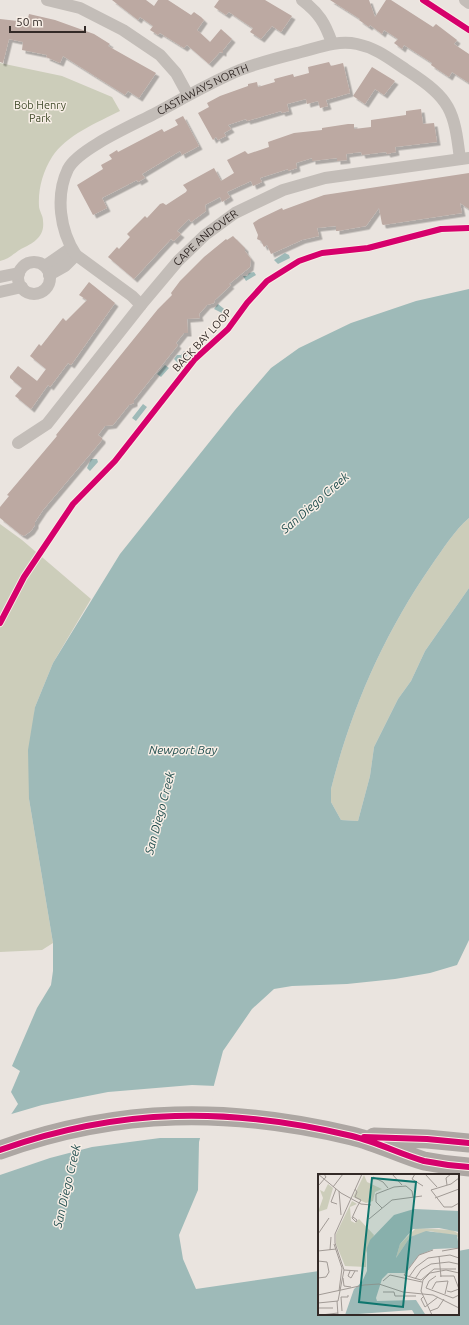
<svg xmlns="http://www.w3.org/2000/svg" width="469" height="1325" font-family="Ubuntu,sans-serif">
	<style>
		.green { fill: #cccdba }
		.water { fill: #9ebab8 }
		.pier { fill: #eae4df }
		.building { fill: #bca9a2; filter: url(#shadow) }
		.lines { fill: none; stroke-linecap: round; stroke-linejoin: round }
		.minor { stroke: #c3bdb8; stroke-width: 12 }
		.trunk { stroke: #ada7a3; stroke-width: 19 }
		.cycleway-casing { stroke: #f7eee6; stroke-width: 8 }
		.cycleway { stroke: #d6006c; stroke-width: 6 }
		.labels { text-anchor: middle; stroke-width: 3; stroke-linejoin: round; paint-order: stroke }
		.street-label { font-size: 11px; fill: #332a27; stroke: #f7eee6 }
		.park-label { font-size: 11px; fill: #444e2e; stroke: #f7eee6 }
		.water-label { font-size: 12px; font-style: italic; fill: #224f4f; stroke: #f7eee6 }
		.inset-road { fill: none; stroke: #a19a95; stroke-width: 1 }
		.view { fill: #0f766e; fill-opacity: 0.15; stroke: #0f766e; stroke-width: 2 }
		.inset-edge { fill: none; stroke: #332a27; stroke-width: 2 }
	</style>
	<defs>
		<filter id="shadow"><feDropShadow dx="3.5" dy="3.5" stdDeviation="0" flood-color="#0004"/></filter>
	</defs>
	<rect width="100%" height="100%" fill="#eae4df"/>
	<path class="green" d="M0 63 62 76 112 97 120 111C98 122 65 136 52 157 43 171 38 189 39 206 39 211 43 215 43 221 45 237 33 243 21 249 13 254 9 259 0 261Z
		M469 518V588L425 651 411 681 398 699 374 747 370 776 358 821 341 820 331 802V789C351 709 384 634 431 566 443 549 454 531 469 518Z
		M0 524 22 540 91 599 53 663 35 707 29 799 53 943 42 950 0 952Z"/>
	<path class="water" d="M285 253 289 255 290 258 278 264 274 260Z
		M249 273 254 272 256 275 246 281 243 276H247Z
		M469 289V518C454 531 443 549 431 566 384 634 351 709 331 789V802L341 820 358 821 370 776 374 747 398 699 411 681 425 651 469 588V940L457 965 430 973 395 979 347 984 292 986 274 989 252 1009 223 1051 199 1142 198 1190 179 1235 183 1259 196 1289 319 1271V1314H458V1251L469 1249V1325H0V1131L18 1104 11 1092 20 1071 12 1066 37 1008 51 985 53 971V943L29 799 28 750 35 707 53 663 120 554 235 410 271 368 299 348 351 323 416 301Z
		M218 304 228 312 223 318 220 315 222 313 214 309Z
		M184 351 188 354 180 365 174 359 177 355H181Z
		M165 365 169 368 161 377 157 374Z
		M143 404 147 407 136 421 132 418Z
		M91 459H97L98 462 90 471 87 468Z"/>
	<path class="pier" d="M192 1085 216 1086 202 1138H160L92 1147 50 1158 0 1175V1128L8 1115 42 1105 108 1092Z"/>
	<path class="building" d="M112 0H146L154 6 158 0H168L191 15 194 12 201 17 204 20 197 30 210 42 221 29 232 39 223 50V53L220 52 209 64 187 45 184 48 160 33 158 35 150 30 153 26 140 17 138 20Z
		M219 0H265L292 16 281 32 272 26 261 39 250 32 253 28 245 23 229 12 226 15 214 7Z
		M330 0H369L375 17 386 0H391L433 27 436 24 457 40 454 44 469 54V83L452 72 449 77 431 65 432 63 404 45 402 49 394 43 398 39 384 30 382 34 370 25 369 27 359 20 360 19Z
		M29 14 55 20 94 34 110 44 108 46 156 73 139 98 128 91 125 95 63 56 60 63 46 57 47 55 22 50 23 42 9 39 3 63 0 62V19L27 22Z
		M329 62 331 66 343 63 350 93 326 100 328 106 320 108 318 101 307 104 306 99 287 104 289 111 282 113 281 111 247 121 246 119 228 125 231 129 224 133 226 136 218 140 216 137 213 140 198 113 209 107 207 103 220 96 248 86V84L257 82 258 87 275 82 274 79 293 74 294 77 309 73 308 67Z
		M372 67 395 81 384 95 375 89 365 104 353 96Z
		M421 109 423 124 434 123 437 142 395 147 396 152 387 154 386 152 362 155 361 152 346 154 347 160 337 161V158L312 161V158L296 163 297 168 288 171V169L260 178 262 182 253 186 251 181 227 192 230 197 222 202 220 197 205 205 206 211 191 222 189 219 177 231 181 234 174 241 171 239 134 279 108 257 117 247 119 249 130 237 127 234 145 216 147 218 160 204 163 203 166 205 186 192 187 190 183 185 214 168 221 181 234 173 227 160 245 151 248 154 269 147 268 142 294 133 322 130V128L348 124H354V129L371 127V120L406 115V111Z
		M183 116 199 146 182 155 180 151 142 174 145 178 138 182 137 180 102 198 107 208 93 215 77 185 103 169 101 165 112 159 109 155 117 150 118 152 162 129 164 132 178 125 175 120Z
		M469 173V209L460 203 462 213 383 225 382 224 379 208 366 226 338 231H336V226L317 228 319 236 302 240 271 254 267 245 264 247 261 241 257 239 258 235 253 223 259 219 282 208 283 210 324 195Z
		M233 236 245 248V251L251 259 250 267 229 284 231 285 215 300 214 303 207 305 199 314 200 318 187 319 188 333H184L176 343 178 345 134 400V403L129 405 113 425 105 426 98 435 102 438V440L43 510 35 522V525L31 531 24 536 20 534 0 518V507L9 496 7 495 57 436 56 435 158 309 172 295 171 293 180 281 204 257 226 239 227 240Z
		M89 282 115 303 71 365 68 363 50 387 48 385 31 409 15 396 22 388 10 378V376L18 366 37 381 46 369 30 356 39 344 41 346 63 318 66 321 87 300 79 295Z"/>
	<g class="lines">
		<g class="minor">
			<path d="M47 0 80 8 123 30 160 55 176 73 188 95"/>
			<path d="M302 0C319 13 325 23 332 43"/>
			<path d="M465 0 469 3"/>
			<circle cx="34" cy="278" r="16"/>
			<path d="M45 266 71 248"/>
			<path d="M49 275 65 266 76 255"/>
			<path d="M0 277 19 273"/>
			<path d="M0 292 22 287"/>
			<path id="s1" d="M141 305 132 296 76 255C60 231 55 196 68 169 78 149 133 125 154 114 182 99 211 82 240 70 260 62 281 57 301 52 320 47 338 40 357 44 377 48 391 60 408 71 451 99 454 110 460 159"/>
			<path id="s2" d="M18 443 47 424 141 305 178 261 205 235 235 213 283 190 325 178 469 158"/>
		</g>
		<path class="trunk" d="M374 1137 427 1139 469 1143
			M0 1150C120 1107 230 1107 352 1136 377 1142 400 1154 424 1161 439 1164 454 1166 469 1167"/>
		<defs>
			<path id="cycleway" d="M423 0 469 30
				M0 623 24 577 73 504 115 461 195 359 228 329 247 303 267 281 299 261 322 253 368 248 441 229 469 228
				M364 1137 427 1139 469 1143
				M0 1150C120 1107 230 1107 352 1136 377 1142 400 1154 424 1161 439 1164 454 1166 469 1167"/>
		</defs>
		<use href="#cycleway" class="cycleway-casing"/>
		<use href="#cycleway" class="cycleway"/>
	</g>
	<g class="labels">
		<g class="street-label">
			<text dy="4" stroke="none"><textPath href="#s1" startOffset="330">CASTAWAYS NORTH</textPath></text>
			<text dy="4" stroke="none"><textPath href="#s2" startOffset="280">CAPE ANDOVER</textPath></text>
			<text transform="translate(202 340) rotate(-47)" y="4">BACK BAY LOOP</text>
		</g>
		<g class="park-label">
			<text x="40" y="109">Bob Henry<tspan x="40" dy="13">Park</tspan></text>
		</g>
		<g class="water-label">
			<text transform="translate(315 503) rotate(-41)" y="4">San Diego Creek</text>
			<text x="183" y="754">Newport Bay</text>
			<text transform="translate(160 813) rotate(-75)" y="4">San Diego Creek</text>
			<text transform="translate(67 1186) rotate(-77)" y="4">San Diego Creek</text>
		</g>
	</g>
	<g transform="translate(318 1174)">
		<rect width="141" height="141" fill="#eae4df"/>
		<path d="M46 1 49 8 64 15 57 18 55 27 48 29 35 23ZM10 10 15 14 9 35 0 38 5 24 2 16 6 18ZM34 27 39 30 32 33 33 47 37 49 41 45 56 61 48 79V93L27 92 18 70V60ZM98 54 134 56 141 60 140 63 112 57 92 63 78 84 82 70Z" fill="#cccdba"/>
		<path d="M96 35 141 37V58L121 54 95 55 82 70 78 84 92 63 108 57 139 61 141 74 116 75 101 81 87 99H70L64 105 58 124 59 127 98 126 107 140 97 141 94 136 27 141 36 115 44 108 49 97V74L52 66 76 41Z" fill="#9ebab8"/>
		<path class="inset-road" d="M0 0 23 19 43 30 53 31M74 0 84 11M97 0 94 5 105 12M107 0 119 13M55 3 65 8 70 14M141 4 133 10 113 16 126 33H134L141 29M1 11 8 3 6 0M129 11 128 4 133 0M15 13 25 0M18 15 13 28 19 30M21 17 23 41M117 24 141 15M64 34 58 28V20L76 13 88 12 94 17 95 23M35 43 39 46 38 48 34 44 39 33 43 26 37 23 39 18 37 15M51 45 74 26 104 22M0 60 11 44M16 70 24 94 21 117M12 76 13 63M115 76 101 81 86 101 103 106 116 95H138M0 77 18 75M124 77 141 74M121 82 123 103M0 87 9 88 11 98 8 103 0 104M26 96 40 97M32 97 30 102 33 104 37 97M118 102 111 107 108 114 135 124 141 121M122 102H136L141 115M91 103 98 93 110 84 132 81 141 84M25 104 26 112 33 113M97 105 103 96 113 90 131 88 140 90M65 107 72 101 104 108M114 115 118 108 130 107 127 120M103 117 105 106 112 99 128 96 141 99M103 117 114 141M129 117 133 118 141 115M65 118H76L77 122H98M0 121 46 111 61 110 85 118 115 121 141 134M105 123 103 125 107 133 120 123M19 127 20 141M0 129 20 127 26 96 17 69V60L44 0M0 134H15M24 137 23 123H30V121M112 137 120 134 126 125M3 141 20 139"/>
		<path class="view" d="M54 4 98 8 85 133 41 128Z"/>
		<rect width="141" height="141" class="inset-edge"/>
	</g>
	<path d="M10 26v6h75v-6" fill="none" stroke="#332a27" stroke-width="2"/>
	<text x="16" y="26" font-size="12" fill="#332a27" stroke="#f7eee6" stroke-width="3" paint-order="stroke">50 m</text>
</svg>
